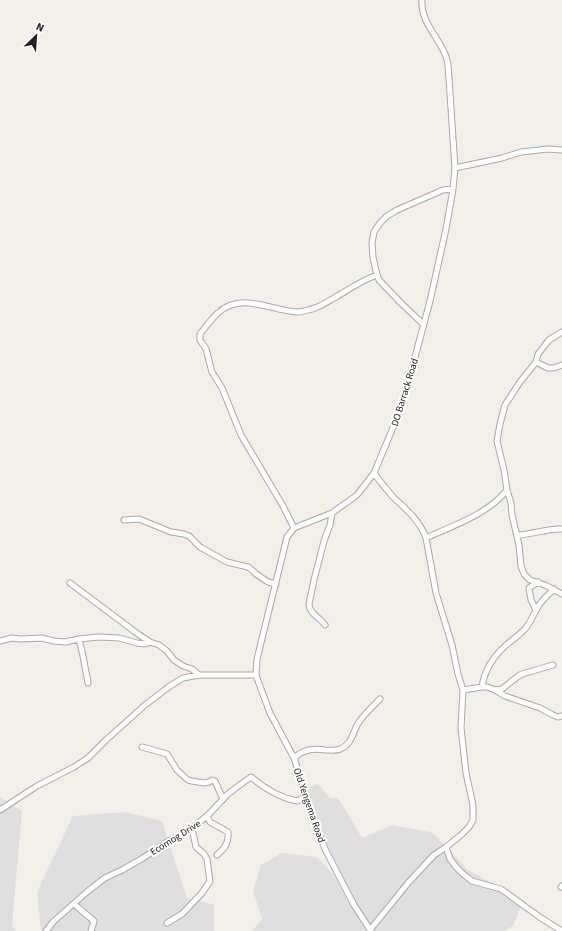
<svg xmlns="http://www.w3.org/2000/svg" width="562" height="931" font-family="'Source Sans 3',sans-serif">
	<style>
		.residential { fill: #e0dfdf }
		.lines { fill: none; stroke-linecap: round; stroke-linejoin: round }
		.minor-casing { stroke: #a9a9a9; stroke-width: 7 }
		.minor { stroke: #fff; stroke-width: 5 }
		.labels { text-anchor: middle; stroke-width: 4; stroke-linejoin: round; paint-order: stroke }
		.street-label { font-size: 10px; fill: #222; stroke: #fff }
	</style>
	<rect width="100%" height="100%" fill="#f2efe9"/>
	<path class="residential" d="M318 784 330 798H338L347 812 362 838 392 825 430 832 437 837 468 870 523 901 513 926 504 931H371L351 893 317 825 307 788Z
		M0 797 22 811 12 925 16 931H0Z
		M124 812 162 821 187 898 214 905V931H41L37 892 73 816Z
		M282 853 317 857 334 875 351 907 363 922 367 931H252L262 919 253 891 261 865Z"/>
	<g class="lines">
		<defs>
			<path id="minor" d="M422 0C420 20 436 34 444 52 446 55 447 60 448 64L455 168
				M423 324 401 303 379 280 376 271 373 257 372 243 374 232 380 223 387 216 397 210 443 190 453 189
				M562 332 549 340 538 354 536 362 520 382 505 405 500 424 497 441 504 470 507 490 511 503 512 515 519 545 521 566 524 574 530 580 545 585 562 594
				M536 362 548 368H554L562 365
				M124 520 139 519 171 532 184 534 189 536 200 547 227 562 248 567 252 570 256 574 268 582 276 584
				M294 528 283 506 241 435 222 388 212 372 206 349 200 340V334C206 327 211 319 218 313 241 291 271 311 297 312 302 312 308 310 312 309 320 307 327 302 334 298 348 290 362 280 377 275
				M517 535C532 535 547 528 562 529
				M426 538C454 525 487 515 507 490
				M70 583 138 634 150 642 159 645 167 651 174 660 183 666 192 669 199 675
				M536 610 531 600 529 588 538 582
				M325 625C320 617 309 614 309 604L314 580 324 541 330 525 332 513
				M79 639 83 656 88 683
				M0 641 12 638 20 639 42 638 54 641 65 642 79 639 99 637 119 638 137 643 145 644 150 642
				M482 687C485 669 493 657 506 645 513 640 519 635 525 629 531 622 534 613 539 605 543 599 549 594 554 589
				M463 690 482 687H487L495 690 502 689 517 677 522 674 553 665
				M495 690 505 696 540 708 553 715 558 717 562 716
				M142 747 167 754 177 770 188 780 192 781 204 783 209 782 212 780 215 781 223 799
				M294 758C302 750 313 748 325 750 330 750 336 751 340 749 352 745 353 731 359 722 365 713 373 706 380 699
				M0 810 37 786 74 767 88 758 106 740 145 705 170 686 183 678 199 675H256
				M207 816 210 822 228 832C229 843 225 848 217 855
				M446 847 450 859 456 867 463 874 472 881 501 889 541 918 562 931
				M561 887 562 886
				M74 904 94 921 91 931
				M167 923 182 914 202 893 210 881 207 859 204 854 196 847 192 828
				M370 930 408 883 434 855 446 847 461 835 469 827 473 820V805L466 773 461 728 463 690 458 674 452 645 436 593 426 538C420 521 407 510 394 498 387 490 380 482 374 473
				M46 931 54 921 88 891 105 878 122 870 143 858 167 842 192 828 208 815 228 794 237 787 251 777C264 788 281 798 297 801L306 796
				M371 931 354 905 326 851 316 827 294 758 270 713 261 689 256 675 257 659 287 537 294 528 332 513 357 495 374 473 400 411 411 372 430 301 446 229 453 189 455 168 502 158 521 152 548 149 562 150"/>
		</defs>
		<use href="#minor" class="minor-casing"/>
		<use href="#minor" class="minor"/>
	</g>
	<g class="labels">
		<g class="street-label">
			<text transform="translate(404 392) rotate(-73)" y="4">DO Barrack Road</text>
			<text transform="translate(310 805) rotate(71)" y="4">Old Yengema Road</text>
			<text transform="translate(175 837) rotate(-32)" y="4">Ecomog Drive</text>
		</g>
	</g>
	<g transform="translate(36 36) rotate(25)" stroke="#ffffff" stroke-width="3" paint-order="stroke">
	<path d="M0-3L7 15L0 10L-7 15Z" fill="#222222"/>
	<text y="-6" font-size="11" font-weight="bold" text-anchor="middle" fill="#222222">N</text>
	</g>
</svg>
